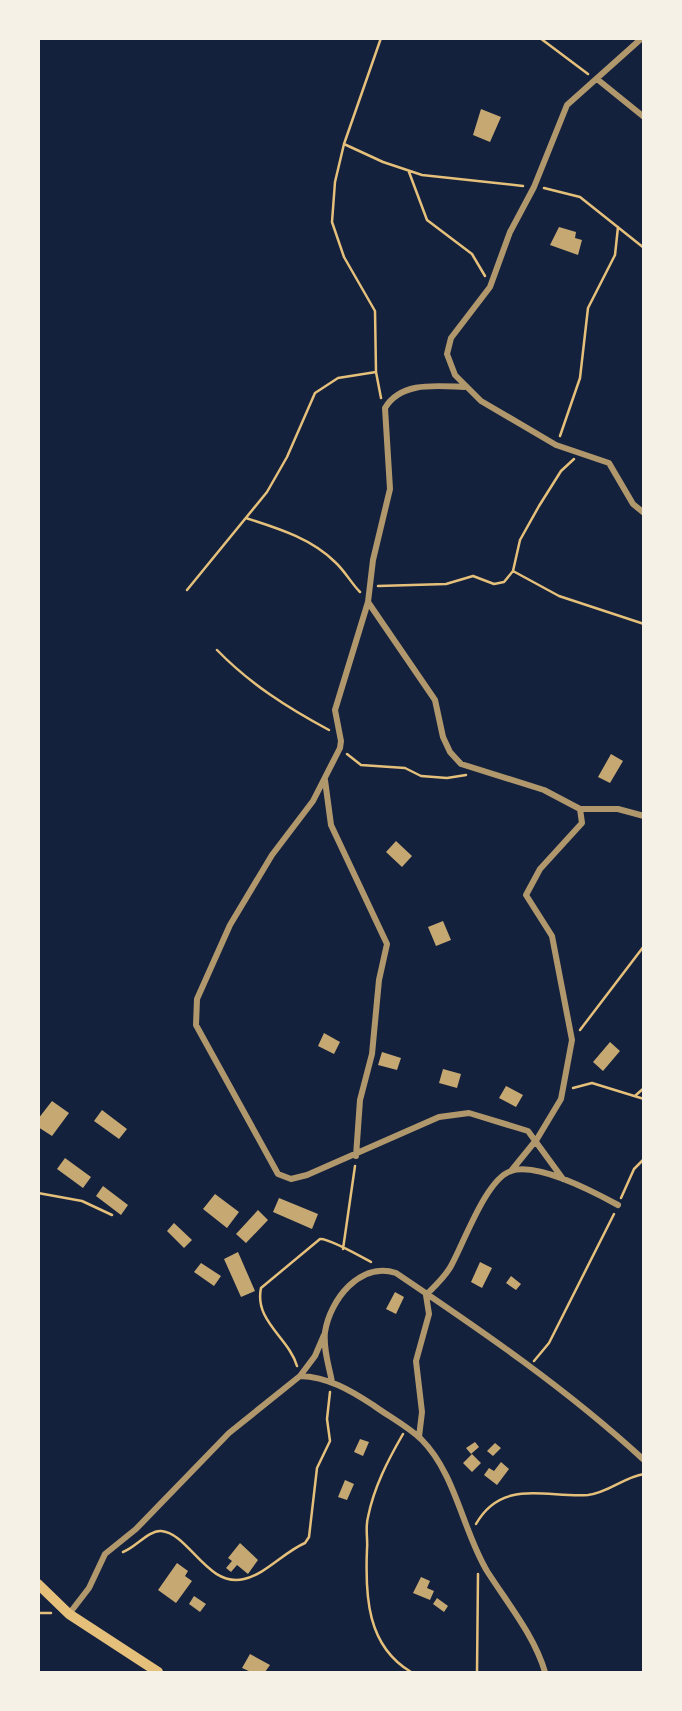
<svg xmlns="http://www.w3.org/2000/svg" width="682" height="1711" font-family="'Alegreya Sans',sans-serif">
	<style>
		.building { fill: #c6a872 }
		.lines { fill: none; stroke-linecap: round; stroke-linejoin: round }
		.path { stroke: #e5c07b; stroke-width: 2.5 }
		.minor { stroke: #b1986c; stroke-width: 6 }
		.trunk { stroke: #e5c07b; stroke-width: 10 }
	</style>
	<rect width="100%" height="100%" fill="#14213d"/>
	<path class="building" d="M481 109 501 117 490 142 473 135Z
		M559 227 576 232 575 238 582 240 578 255 550 245Z
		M611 754 623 761 610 783 598 777Z
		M396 841 412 856 402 867 386 852Z
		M443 921 451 940 436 946 428 927Z
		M324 1033 340 1042 334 1054 318 1046Z
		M610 1042 620 1051 603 1071 593 1062Z
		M382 1052 401 1058 397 1070 378 1065Z
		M443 1069 461 1074 457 1088 439 1083Z
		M506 1086 523 1095 516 1107 499 1098Z
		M52 1101 69 1113 52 1136 38 1127V1119Z
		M102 1110 127 1129 119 1139 94 1121Z
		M65 1158 91 1177 83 1188 57 1169Z
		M103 1186 128 1205 121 1215 96 1196Z
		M215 1194 239 1212 227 1228 203 1209Z
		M279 1198 318 1214 312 1229 273 1212Z
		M258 1210 268 1220 246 1243 236 1234Z
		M174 1223 192 1240 184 1248 167 1231Z
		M238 1252 255 1291 241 1297 224 1259Z
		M480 1262 492 1268 482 1288 471 1282Z
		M201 1263 221 1276 214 1286 194 1272Z
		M511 1276 521 1284 516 1290 506 1283Z
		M395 1292 404 1297 396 1314 386 1309Z
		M360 1439 369 1442 363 1456 354 1452Z
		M475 1442 479 1447 471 1454 466 1448Z
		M495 1443 501 1448 493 1456 487 1451Z
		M472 1454 481 1463 472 1472 463 1463Z
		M501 1462 509 1469 497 1485 484 1475 489 1468 494 1471Z
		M345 1480 354 1484 347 1500 338 1497Z
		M240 1543 258 1560 248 1574 237 1565 231 1572 226 1568 232 1561 228 1558Z
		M177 1563 188 1571 185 1576 192 1581 176 1603 158 1590Z
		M421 1577 430 1581 427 1588 434 1591 430 1600 413 1593Z
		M194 1596 206 1604 200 1612 189 1604Z
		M437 1598 448 1606 444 1612 433 1604Z
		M250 1654 270 1665 265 1672H251L242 1668Z"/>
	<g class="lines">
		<path class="path" d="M381 38 344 144 335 182 332 222 344 257 375 311 376 372 381 398
			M540 38 588 74
			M344 144 383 162 422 175 523 186
			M409 172 427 220 472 254 485 276
			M544 188 580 197 644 248
			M560 436 580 378 588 308 615 255 618 227
			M246 518C277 528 311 538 335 562 345 571 351 583 360 592
			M513 571 559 596 644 624
			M378 586 446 584 473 576 494 584 504 582 513 571 520 540 539 506 561 471 574 459
			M187 590 267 492 287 457 315 393 338 378 376 372
			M217 650C250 684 288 708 329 730
			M347 754 361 765 405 768 421 776 447 778 466 775
			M580 1030 644 946
			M573 1088 592 1083 644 1099
			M636 1095 644 1088
			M38 1193 82 1201 112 1215
			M621 1198 634 1169 644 1159
			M343 1249 355 1166
			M534 1361 549 1343 614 1214
			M297 1366C289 1338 254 1321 261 1288L320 1239C328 1238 362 1257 371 1262
			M403 1434C388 1460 374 1487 368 1517 365 1528 368 1539 367 1549 365 1596 367 1646 411 1672
			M476 1524C502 1478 547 1498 588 1495 608 1493 624 1477 644 1474
			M123 1552C135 1548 149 1530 161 1531 189 1533 207 1588 244 1579 266 1574 284 1552 305 1543L309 1537 317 1468 330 1441 327 1419 330 1392
			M38 1613H51
			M477 1672 478 1574"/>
		<path class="minor" d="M642 38 567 105 534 187 510 232 490 287 451 338 447 354 455 375 481 401 556 445 609 463 633 504 644 513
			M597 79 644 117
			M464 387C437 386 401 381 385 408L390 489 373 560 368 602 435 700 443 737 450 752 461 764 544 790 580 809H618L644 816
			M368 602 335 710 341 741 340 748 313 801 272 855 230 925 197 999 196 1025 278 1174 291 1179 307 1175 439 1117 469 1113 528 1131 563 1179
			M325 780 331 825 387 944 379 980 372 1054 360 1100 356 1156
			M511 1171 537 1139 561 1099 572 1040 552 936 526 895 540 869 582 823 580 809
			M300 1376 315 1356 324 1335
			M332 1382C329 1366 323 1349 325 1332 330 1300 360 1261 396 1273 482 1331 567 1389 644 1460
			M419 1437 422 1412 416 1361 429 1314 426 1295C435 1286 445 1277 451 1266 464 1243 486 1179 511 1171 538 1162 594 1192 618 1205
			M69 1614 89 1588 105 1554 136 1529 229 1433 300 1376C328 1377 350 1390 373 1405 388 1416 407 1426 421 1439 456 1474 462 1529 487 1571 508 1604 534 1635 545 1672"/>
		<path class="trunk" d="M38 1584 69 1614 158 1672"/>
	</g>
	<rect width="682" height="1711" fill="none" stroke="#f6f1e7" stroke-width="80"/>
</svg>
